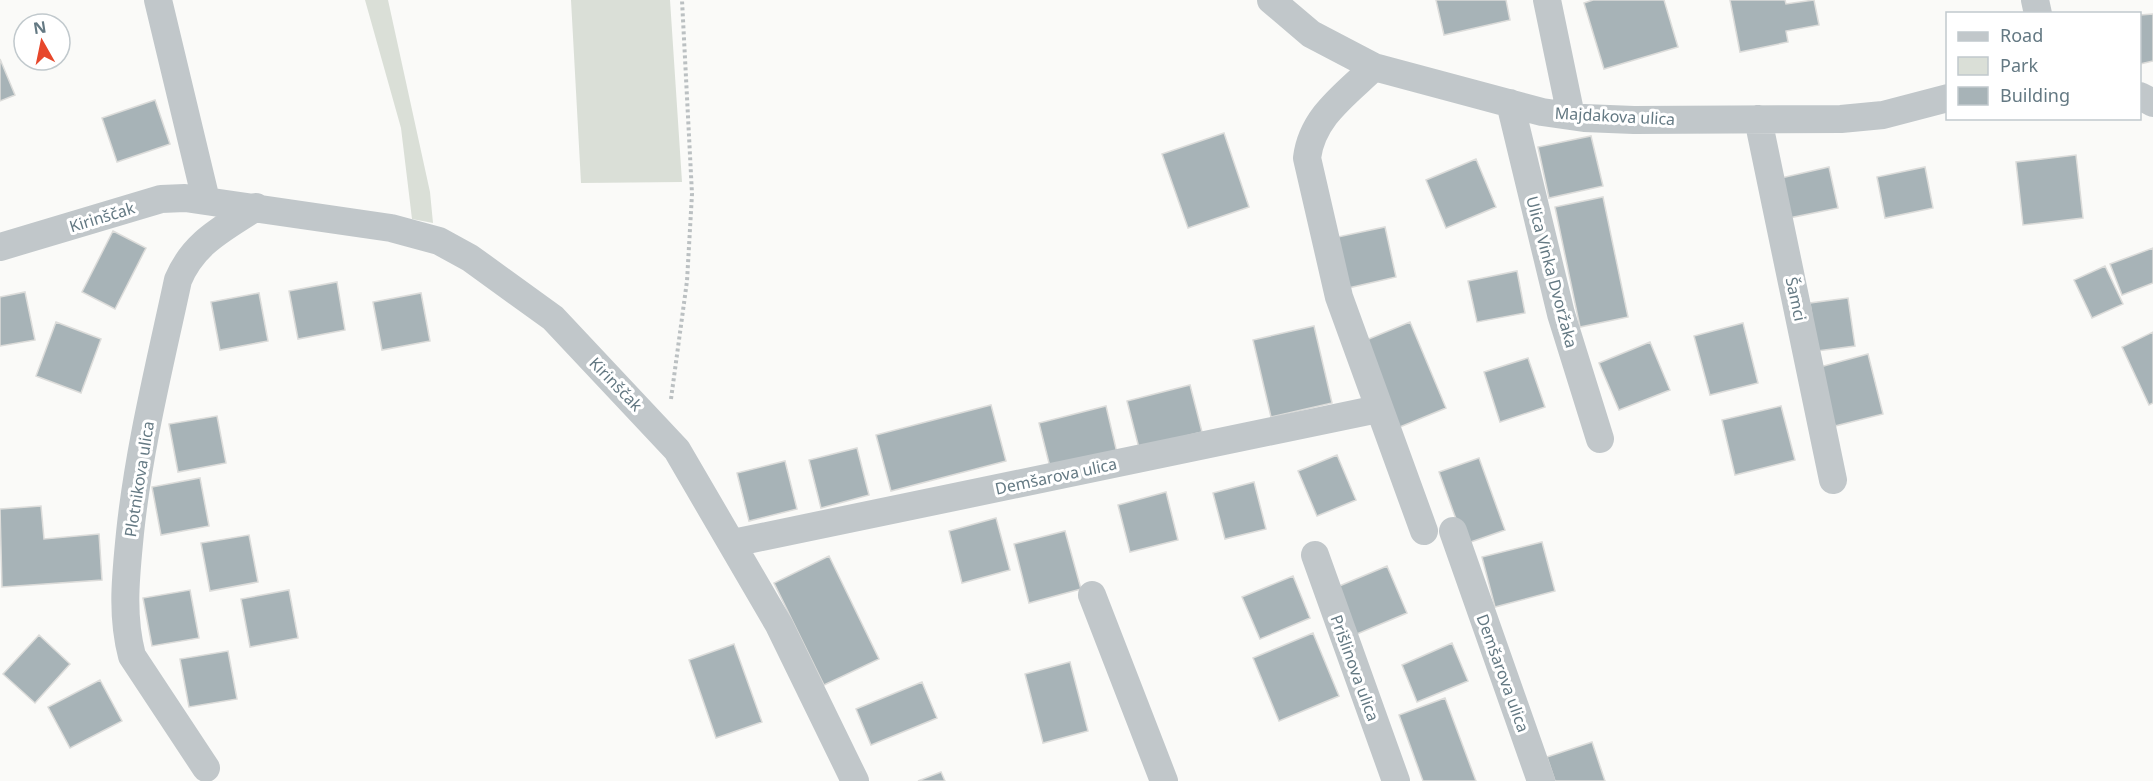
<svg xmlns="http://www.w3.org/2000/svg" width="2153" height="781" font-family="'Noto Sans',sans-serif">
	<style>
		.green { fill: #dadfd7 }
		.building { fill: #a7b3b7; stroke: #dcdcda; stroke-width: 1.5 }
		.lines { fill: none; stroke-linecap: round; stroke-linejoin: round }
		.path { stroke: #bbc0c2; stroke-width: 4; stroke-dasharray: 3 3; stroke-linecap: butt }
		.street { stroke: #c1c7ca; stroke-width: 28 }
		.labels { text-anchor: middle; stroke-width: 6; stroke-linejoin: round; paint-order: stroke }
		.street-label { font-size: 16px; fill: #647983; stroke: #fff }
	</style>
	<rect width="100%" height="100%" fill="#fafaf8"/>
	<path class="green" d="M365 0H388L430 192 433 223 412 219 401 128Z
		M571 0H670L682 182 581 183Z"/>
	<path class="building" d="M1436 0H1506L1510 20 1444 35Z
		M1593 0H1664L1678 47 1604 69 1584 3Z
		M1730 0H1785L1786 4 1814 0 1819 25 1786 31 1788 42 1740 52Z
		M2153 14V61L2140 64V15Z
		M0 59 15 95 0 101Z
		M155 100 170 144 117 162 102 118Z
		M1224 133 1249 207 1188 228 1162 154Z
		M1591 136 1603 186 1549 198 1538 147Z
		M2076 155 2083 218 2023 225 2016 162Z
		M1476 159 1496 207 1446 228 1426 180Z
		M1829 167 1838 208 1789 218 1781 178Z
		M1925 167 1933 208 1885 218 1877 177Z
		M1603 197 1628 317 1580 327 1555 207Z
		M1385 227 1396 277 1344 289 1333 238Z
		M113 231 146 248 115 309 82 292Z
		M2153 248V283L2122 295 2110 264Z
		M2105 266 2123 304 2092 318 2074 280Z
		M1517 271 1525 313 1477 322 1468 281Z
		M337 282 345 330 298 339 289 291Z
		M25 292 35 340 0 346V297Z
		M259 293 268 341 220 350 211 302Z
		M421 293 430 341 382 350 373 302Z
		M1848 298 1855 346 1817 351 1810 303Z
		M56 322 101 339 81 393 36 376Z
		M1410 322 1446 408 1395 429 1359 343Z
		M1743 323 1758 383 1710 395 1694 336Z
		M1314 326 1332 403 1271 417 1253 340Z
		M2153 332V403L2149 405 2122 347Z
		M1650 342 1670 390 1619 410 1599 363Z
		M1868 354 1883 414 1835 426 1820 367Z
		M1528 358 1545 407 1500 422 1484 372Z
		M1190 385 1202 432 1139 448 1127 401Z
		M991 405 1006 461 891 491 876 435Z
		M1106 406 1117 453 1051 471 1039 423Z
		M1781 406 1795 460 1735 475 1722 420Z
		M217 416 226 463 178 472 169 424Z
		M857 448 869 495 821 508 809 460Z
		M1337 455 1356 500 1317 516 1298 471Z
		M1479 458 1505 530 1465 544 1439 472Z
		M785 461 797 509 749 521 737 473Z
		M200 478 209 526 161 535 152 487Z
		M1254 482 1266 529 1225 539 1213 493Z
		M1166 492 1178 540 1130 552 1118 505Z
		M41 506 44 539 99 534 102 580 2 587 0 509Z
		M996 518 1010 570 962 583 949 531Z
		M1065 531 1081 589 1029 603 1014 544Z
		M249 535 258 582 210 591 201 543Z
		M1542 542 1555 591 1495 607 1482 557Z
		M829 556 879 659 824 685 774 583Z
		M1387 566 1407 613 1357 634 1337 587Z
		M1293 576 1310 618 1260 639 1242 597Z
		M190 590 199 638 152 646 143 598Z
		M289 590 298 638 250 647 241 599Z
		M1313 633 1339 696 1279 721 1253 658Z
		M39 635 70 664 35 703 3 674Z
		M1452 643 1468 681 1417 702 1402 665Z
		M734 644 762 722 716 738 689 660Z
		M228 651 237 699 189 707 180 659Z
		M1070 662 1088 731 1043 743 1025 674Z
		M100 680 122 721 70 748 48 707Z
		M922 682 937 718 871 745 856 709Z
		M1445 698 1476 781H1423L1399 715Z
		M1592 742 1605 781H1555L1547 757Z
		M941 772 945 781H918Z"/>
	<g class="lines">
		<path class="path" d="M671 399 687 281 692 194 682 0"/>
		<path class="street" d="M158 0 206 200
			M1271 0 1311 34 1374 67 1542 112 1584 118 1634 120 1841 119 1883 115 1948 98
			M1547 0 1571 116
			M2035 0 2038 14
			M1374 67C1345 95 1312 117 1307 158L1339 297 1424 531
			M2140 96 2153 103
			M1510 103 1561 314 1600 439
			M1758 119 1833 480
			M0 247 161 199 185 198 391 228 439 241 470 258 553 318 677 450 779 625 855 781
			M1453 531 1541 781
			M733 543 1378 409
			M1315 555 1396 781
			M1092 595 1164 781
			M206 768 132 656C121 614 126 575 130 533 139 447 160 364 178 280 194 242 223 229 256 207"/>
	</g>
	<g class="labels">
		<g class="street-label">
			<text transform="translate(1615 116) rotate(3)" y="6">Majdakova ulica</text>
			<text transform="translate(102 217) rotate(-17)" y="6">Kirinščak</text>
			<text transform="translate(1552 272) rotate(75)" y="6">Ulica Vinka Dvoržaka</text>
			<text transform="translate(1796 299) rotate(78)" y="6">Šamci</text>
			<text transform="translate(616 384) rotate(46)" y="6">Kirinščak</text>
			<text transform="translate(1056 476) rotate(-12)" y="6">Demšarova ulica</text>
			<text transform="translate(139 479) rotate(-81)" y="6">Plotnikova ulica</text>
			<text transform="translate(1355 668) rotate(70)" y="6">Prišlinova ulica</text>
			<text transform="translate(1503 673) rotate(70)" y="6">Demšarova ulica</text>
		</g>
	</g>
	<rect x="1946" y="12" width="195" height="108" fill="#ffffff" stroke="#c1c9cd" stroke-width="1.5"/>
	<rect x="1958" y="32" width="30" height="9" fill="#c1c7ca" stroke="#c1c9cd" stroke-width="1.5"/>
	<text x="2000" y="42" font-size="18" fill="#647983">Road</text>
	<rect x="1958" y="57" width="30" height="18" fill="#dadfd7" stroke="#c1c9cd" stroke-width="1.5"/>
	<text x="2000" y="72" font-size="18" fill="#647983">Park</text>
	<rect x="1958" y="87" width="30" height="18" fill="#a7b3b7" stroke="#c1c9cd" stroke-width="1.5"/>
	<text x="2000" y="102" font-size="18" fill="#647983">Building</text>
	<g transform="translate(42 42) rotate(351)"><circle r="28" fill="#ffffff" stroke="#c1c9cd" stroke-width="1.5"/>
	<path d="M0-4.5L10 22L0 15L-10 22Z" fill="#e7472b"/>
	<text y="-9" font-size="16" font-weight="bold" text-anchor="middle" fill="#647983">N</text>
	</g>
</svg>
